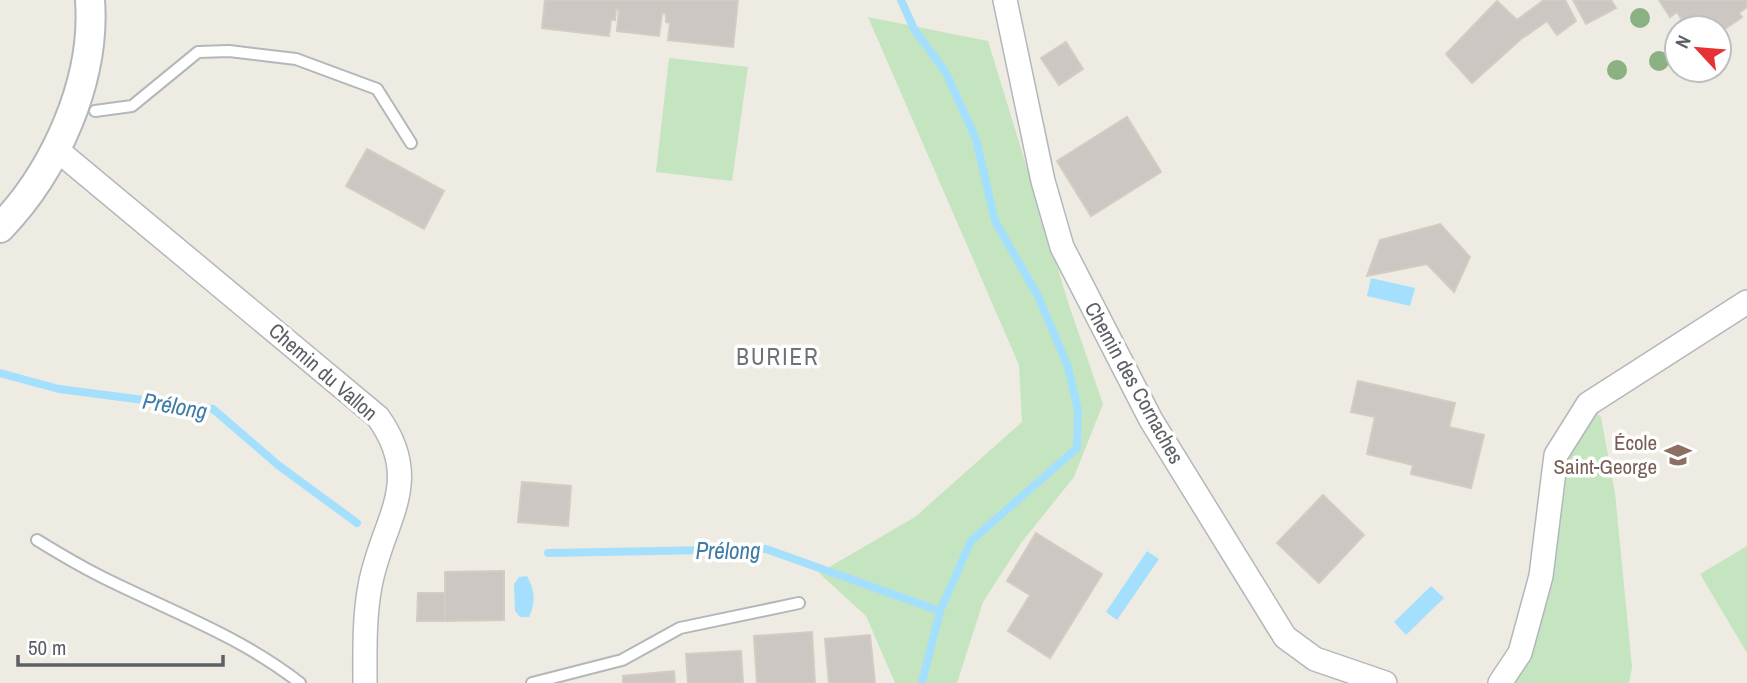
<svg xmlns="http://www.w3.org/2000/svg" width="1747" height="683" font-family="'Archivo Narrow',sans-serif">
	<style>
		.green { fill: #c4e5c0 }
		.water { fill: #a4e0fd }
		.lines { fill: none; stroke-linecap: round; stroke-linejoin: round }
		.stream { stroke: #a4e0fd; stroke-width: 8 }
		.building { fill: #ccc7c3; stroke: #d3ccc2; stroke-width: 2 }
		.service-casing { stroke: #b4b7ba; stroke-width: 14 }
		.minor-casing { stroke: #b4b7ba; stroke-width: 26 }
		.tertiary-casing { stroke: #b4b7ba; stroke-width: 32 }
		.service { stroke: #fff; stroke-width: 10 }
		.minor { stroke: #fff; stroke-width: 23 }
		.tertiary { stroke: #fff; stroke-width: 28 }
		.tree { fill: #8bb183 }
		.labels { text-anchor: middle; stroke-width: 7; stroke-linejoin: round; paint-order: stroke }
		.street-label { font-size: 21px; fill: #5c6064; stroke: #fff }
		.education-label { font-size: 21px; fill: #785e54; stroke: #fff; text-anchor: end }
		.neighbourhood-label { font-size: 23px; letter-spacing: 2px; fill: #6d7276; stroke: #fff }
		.water-label { font-size: 23px; font-style: italic; fill: #3e7ca7; stroke: #fff }
	</style>
	<rect width="100%" height="100%" fill="#eeebe3"/>
	<path class="green" d="M868 17 988 41 1068 302 1103 404 1074 477 1021 543 983 602 957 683H895L866 616 819 573 915 517 1022 422 1019 365Z
		M669 58 748 67 732 181 656 172Z
		M1588 404 1601 417 1615 493 1632 667 1629 683H1500L1520 653 1549 495Z
		M1747 546V653L1700 574Z"/>
	<path class="water" d="M1371 278 1415 288 1410 306 1367 296Z
		M1147 551 1159 559 1117 620 1106 612Z
		M527 576C535 590 536 602 529 617H520L515 611 514 584 519 577Z
		M1431 586 1444 598 1406 635 1394 622Z"/>
	<g class="lines">
		<path class="stream" d="M901 0 914 29 946 73 976 139 995 221 1038 296 1068 367 1078 410 1077 448 971 541 940 611 922 683
			M0 373 59 389 213 409 278 465 357 523
			M548 553 766 549 940 611"/>
	</g>
	<path class="building" d="M545 0H738L733 47 668 40 670 23 666 22V14L662 13 659 36 617 31 619 10 616 9 615 20 611 19 609 36 542 28Z
		M1544 0H1565L1576 21 1557 35 1547 21 1521 39 1472 83 1446 54 1497 1 1517 20Z
		M1573 0H1611L1616 8 1586 24Z
		M1659 0H1747V7L1739 13 1742 17 1719 33V28H1687L1677 12 1670 17Z
		M1066 42 1083 69 1059 85 1041 58Z
		M1127 117 1161 172 1091 216 1057 161Z
		M367 149 444 191 424 229 346 186Z
		M1440 224 1470 257 1454 292 1427 264 1367 276 1380 240Z
		M1358 381 1455 403 1449 427 1484 435 1471 488 1411 474 1413 465 1367 454 1375 417 1351 412Z
		M522 482 571 486 568 526 518 522Z
		M1323 495 1364 535 1319 583 1277 543Z
		M1036 533 1102 574 1050 658 1008 631 1030 595 1007 581Z
		M504 571V620L445 621V572Z
		M418 593H445V621H417Z
		M812 632 815 683H757L754 636Z
		M870 635 875 683H829L825 639Z
		M741 651 743 683H688L686 654Z
		M674 671 675 683H623V676Z"/>
	<g class="lines">
		<defs>
			<path id="service" d="M95 111 132 106 198 52 229 51 296 59 377 89 411 143
				M37 540C58 553 80 566 102 577 170 611 240 636 300 683
				M532 683 622 660 680 628 799 603"/>
			<path id="minor" d="M1005 0 1043 181 1062 247 1151 420 1285 637 1315 659 1385 683
				M56 149 378 417C425 483 382 520 370 586 364 618 365 651 365 683
				M1500 683 1520 653 1541 576 1556 455 1588 404 1747 302"/>
			<path id="tertiary" d="M0 228C55 171 96 81 90 0"/>
		</defs>
		<use href="#service" class="service-casing"/>
		<use href="#minor" class="minor-casing"/>
		<use href="#tertiary" class="tertiary-casing"/>
		<use href="#service" class="service"/>
		<use href="#minor" class="minor"/>
		<use href="#tertiary" class="tertiary"/>
	</g>
	<g class="tree">
		<circle cx="1640" cy="18" r="10"/>
		<circle cx="1659" cy="61" r="10"/>
		<circle cx="1617" cy="70" r="10"/>
	</g>
	<defs>
		<symbol id="school-bare" viewBox="-9 -9 18 18"><path d="M0-5L7-2L0 1L-7-2ZM-4 1L0 2.5L4 1V4Q0 6-4 4Z" fill="#8d6e63" stroke="#fff" stroke-width="2.5" paint-order="stroke"/></symbol>
	</defs>
	<g fill-rule="evenodd">
		<use href="#school-bare" x="1659" y="436" width="38" height="38"/>
	</g>
	<g class="labels">
		<g class="street-label">
			<text transform="translate(323 372) rotate(41)" y="7">Chemin du Vallon</text>
			<text transform="translate(1134 383) rotate(61)" y="7">Chemin des Cornaches</text>
		</g>
		<g class="education-label">
			<text x="1657" y="450">École<tspan x="1657" dy="24">Saint-George</tspan></text>
		</g>
		<g class="neighbourhood-label">
			<text x="778" y="365">BURIER</text>
		</g>
		<g class="water-label">
			<text transform="translate(175 406) rotate(10)" y="8">Prélong</text>
			<text x="728" y="559">Prélong</text>
		</g>
	</g>
	<g transform="translate(1698 49) rotate(296)"><circle r="33" fill="#ffffff" stroke="#bebfc1" stroke-width="2"/>
	<path d="M0-5L12 26L0 18L-12 26Z" fill="#e63136"/>
	<text y="-10" font-size="19" font-weight="bold" text-anchor="middle" fill="#5c6064">N</text>
	</g>
	<path d="M18 655v10h205v-10" fill="none" stroke="#5c6064" stroke-width="3.5"/>
	<text x="28" y="655" font-size="21" fill="#5c6064" stroke="#ffffff" stroke-width="5" paint-order="stroke">50 m</text>
</svg>
